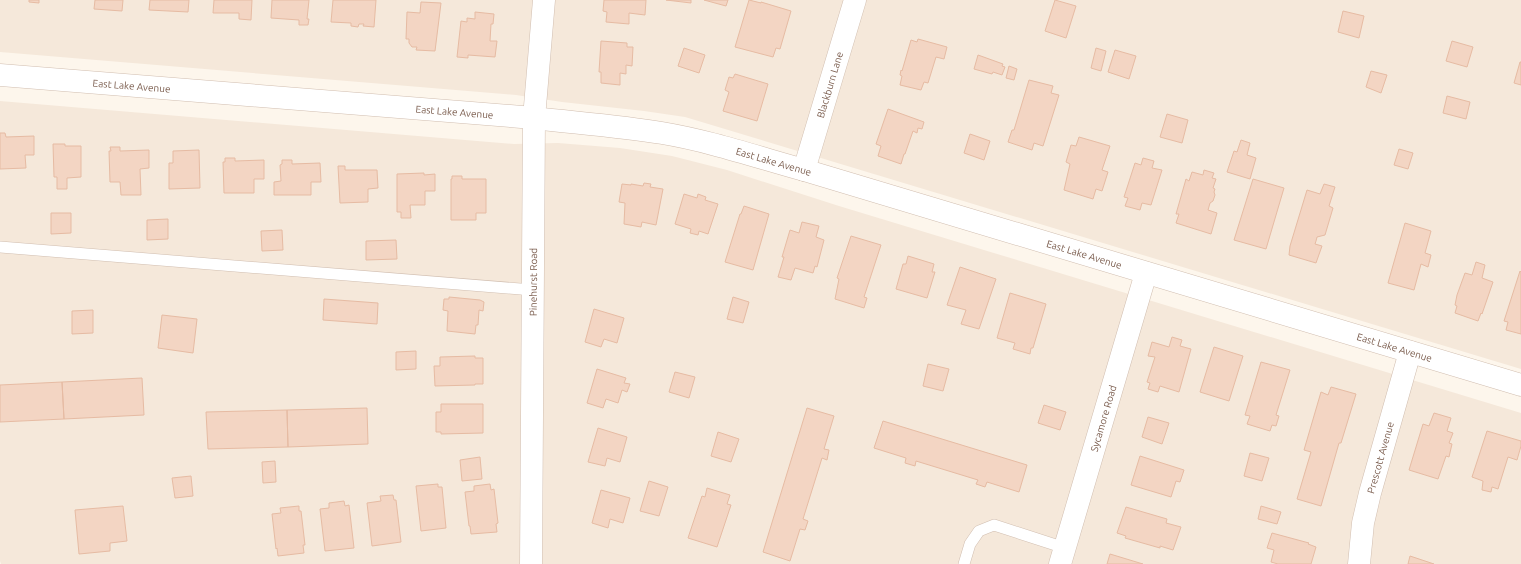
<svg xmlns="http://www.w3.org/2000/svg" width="1521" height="564" font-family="Ubuntu,sans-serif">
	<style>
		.residential { fill: #f5e8da }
		.building { fill: #f3d5c3; stroke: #e6bba3 }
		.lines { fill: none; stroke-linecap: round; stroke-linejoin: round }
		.service-casing { stroke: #d1beb0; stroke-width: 12 }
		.minor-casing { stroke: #d1beb0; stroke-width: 23 }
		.tertiary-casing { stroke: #d1beb0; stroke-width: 23 }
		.service { stroke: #fff; stroke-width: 11 }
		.minor { stroke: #fff; stroke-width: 22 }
		.tertiary { stroke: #fff; stroke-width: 22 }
		.labels { text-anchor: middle; stroke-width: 4; stroke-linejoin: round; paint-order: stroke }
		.street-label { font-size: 10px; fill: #7a5c4d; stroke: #fffaf3 }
	</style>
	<rect width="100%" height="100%" fill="#fdf6ec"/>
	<path class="residential" d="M0 0H1521V369L685 117 644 111 562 102 516 95 0 52Z
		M0 101 514 144 558 143 620 148 672 156 727 170 839 206 1521 413V564H1L0 561Z"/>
	<path class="building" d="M29 0H39V3L29 2Z
		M95 0H123L122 11 94 9Z
		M150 0H189L188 12 149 10Z
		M214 0H252L251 20 239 19V13H213Z
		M272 0H309L307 19H309L308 25H299V20L271 18Z
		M333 0H376L374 27 363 26 364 24H359L358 27 351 26V23L331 22Z
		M604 0H646L645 15 629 13V24L606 22 607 12 603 11Z
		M666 0H691V3Z
		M704 0H728L726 6Z
		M749 0 761 3V2L791 11 780 49 776 48 773 57 735 47Z
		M1055 0 1076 6 1066 38 1045 31Z
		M421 2 441 3 435 51 416 50 417 47H412L409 43V39H406L407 12 420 13Z
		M1343 11 1364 16 1359 38 1338 32Z
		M475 12 494 14 493 24H491L490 41H497L495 57 468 55V58L457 57 461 21 467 22V18L475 19Z
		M918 39 947 47 944 59 936 57 928 83 924 82 921 90 900 85 902 76 900 75 901 70 902 71 911 40 917 42Z
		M601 41 627 43V47H633L632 66 626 65V74L620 73V85L601 83V72H599Z
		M1452 41 1473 47 1467 67 1446 61Z
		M684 48 705 55 699 73 678 66Z
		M1096 48 1106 51 1101 71 1091 68Z
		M1115 50 1136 56 1129 79 1108 72Z
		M978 55 1003 64 1002 66 1005 67 1002 75 993 72 992 74 974 69Z
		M1520 62H1521V85L1514 83Z
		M1009 66 1017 69 1014 80 1006 78Z
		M1371 71 1387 75 1381 93 1366 87Z
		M735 74 768 84 757 121 723 111 729 92 725 90 729 77 733 78Z
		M1029 80 1053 86 1051 93 1059 95 1043 146 1034 143 1032 150 1008 142 1012 130H1014Z
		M1447 96 1470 102 1466 119 1443 113Z
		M888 109 924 122 922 129 918 128 917 133 913 131 905 154H904L901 164 878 156 881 146 876 144Z
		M1167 114 1188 120 1182 143 1160 137Z
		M0 133H5L6 137 34 136V155H25L26 168 0 169Z
		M970 134 990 141 984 160 964 153Z
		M1079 137 1110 146 1102 170 1108 172 1102 191 1096 189 1093 199 1064 190 1070 164 1066 162 1071 145 1076 146Z
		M1241 140 1250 143 1247 155 1256 158 1250 179 1227 172 1234 151 1237 152Z
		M53 144H65V146H81V177L67 178V189H57V177H54Z
		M110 147H120V151L149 150V168L140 169 141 195H121L120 182H110L109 151H111Z
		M1399 149 1413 153 1408 169 1394 165Z
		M199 150 200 188 169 189V163H173V151Z
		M225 158H235V161L264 160V179H254V193H224L223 162H225Z
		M1143 158 1154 161 1152 168 1162 170 1151 205 1142 203 1140 210 1125 206 1128 198 1124 197 1135 163 1141 165Z
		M282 160H292V164L320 163 321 182H311V195H274V182L281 181 280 165 282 164Z
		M338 166H345V170H377L378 188 368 189V202L340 203Z
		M1204 170 1214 173 1212 178 1216 179 1213 188 1215 189 1214 192 1215 195 1213 201 1210 203 1208 210 1217 213 1211 234 1176 223 1179 214H1176L1186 179 1189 181 1192 172 1203 175Z
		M424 173V175L435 174V191H425V205H410L411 218H401V212H397V174Z
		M452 176H462V179H486V213H476V220H451V179H452Z
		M1253 179 1284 188 1266 249 1234 240Z
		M644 183 651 184 650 187 663 189 656 225 642 222 641 227 624 224 625 203 619 202 622 184 631 185V184L643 186Z
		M1324 184 1335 187 1329 206 1333 208 1325 235 1317 237 1316 241 1315 244 1322 246 1316 263 1289 255 1290 246 1307 190 1320 194Z
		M684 194 697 198 698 194 706 197 705 200 718 204 708 234 699 231 698 235 690 233 691 229 675 224Z
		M744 206 769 214 753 270 725 262 740 214H741Z
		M51 213H71V233L51 234Z
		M168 219V239L147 240V220Z
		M802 222 819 226 816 237 824 240 817 267 815 266 813 273 795 268 791 280 778 277 784 257H782L790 230 799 233Z
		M1405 223 1431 231 1425 253 1431 255 1428 267 1421 264 1414 290 1388 283Z
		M282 230 283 250 262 251 261 231Z
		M851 236 881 245 864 297 867 298 864 308 835 299 839 279 837 278Z
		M396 240 397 259 366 260V241Z
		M908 256 934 264 932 272H935L927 298 896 289 903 264H906Z
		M1476 262 1485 265 1482 278 1493 282 1482 314 1481 313 1478 321 1455 313 1457 306 1455 305 1457 295 1465 273 1472 275Z
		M960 267 996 279 979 329 961 324 966 310 947 305Z
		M1520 271 1521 272V334L1506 330 1508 322 1504 321Z
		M1010 293 1046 304 1033 348H1031L1030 354 1013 349 1015 343 997 338Z
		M449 297 480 300 484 302 483 311 479 310 478 325H476L475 334 447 331 448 311 443 310 444 299H449Z
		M733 297 749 302 743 323 727 319Z
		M324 299 378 303 377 324 323 320Z
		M594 309 624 318 617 343 604 339 601 347 585 342Z
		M93 310V333L72 334V311Z
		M162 315 197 319 193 353 158 348Z
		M1172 337 1182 340 1180 346 1191 349 1179 392 1160 386 1158 392 1148 389 1150 383 1147 382 1155 357 1148 356 1152 342 1169 347Z
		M1214 347 1243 356 1229 401 1200 392Z
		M416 351V369L396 370V352Z
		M475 356V358H483V384H475V385L435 386 434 366H440V357Z
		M1261 362 1290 370 1276 415 1279 416 1276 426 1272 425 1270 431 1247 424 1250 416 1245 415Z
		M928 364 949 369 943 391 923 386Z
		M597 369 626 378 624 383 630 384 627 392 622 390 618 403 606 399 603 408 587 403Z
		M675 372 695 377 689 398 669 392Z
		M142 378 144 415 64 419 62 382Z
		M62 382 64 419 0 422V385Z
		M1331 387 1356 394 1341 443H1339L1321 506 1297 499 1311 452 1304 450 1321 392 1328 395Z
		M441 404H483V433L441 434V432H436V412H441Z
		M1044 405 1066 412 1060 430 1038 423Z
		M367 408 368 444 288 447 287 410Z
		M807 408 834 416 824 449 829 450 827 460 822 458 803 519 808 521 805 530 800 529 790 561 763 552Z
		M287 410 288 447 208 449 206 412Z
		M1434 413 1451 418 1447 431 1453 433 1449 443 1452 444 1449 457 1446 456 1438 479 1409 470 1423 424 1429 426Z
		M1148 417 1169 423 1162 444 1142 437Z
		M883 421 1027 465 1019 492 987 482 985 487 976 484 978 480 916 461 915 466 905 463 906 458 874 448Z
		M598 428 627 437 620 462 607 458 605 466 588 462Z
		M1487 431 1521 441V446L1517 460 1508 457 1498 489 1492 487 1491 492 1482 490 1483 481 1472 477Z
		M718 432 739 439 731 462 711 456Z
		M1250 453 1269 458 1262 481 1244 476Z
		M1140 456 1184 470 1180 482 1176 481 1171 497 1131 485Z
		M480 457 482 479 462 481 460 460Z
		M275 461 276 482 263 483 262 462Z
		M191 476 193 496 175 498 172 478Z
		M649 481 668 487 659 516 640 511Z
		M438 484V487H442L446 528 421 531 416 486Z
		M490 484 491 490 494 489 498 523 496 524 497 532 471 534 470 526H469L465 492 474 491V486Z
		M707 488 730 495 727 504 731 505 717 547 688 538 702 496 705 497Z
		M601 490 630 498 623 523 610 519 608 528 592 523Z
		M393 495 394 500H396L401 542 372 546 367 503 381 501 380 496Z
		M344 501 345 506 349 505 354 548 325 551 320 509 329 508V503Z
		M123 506 127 541 110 543V551L79 554 75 510Z
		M299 506V511H301L305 545H303L304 553 278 556 277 548 276 549 272 514 281 513 280 508Z
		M1261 506 1281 512 1277 524 1258 519Z
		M1126 507 1167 519 1166 523 1181 527 1173 550 1160 546V548L1125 538 1126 536 1117 533Z
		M1272 533 1309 543 1308 544 1316 547 1311 564H1278L1271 562 1274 550 1267 548Z
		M1110 554 1143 564H1107Z
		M1410 556 1434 564H1408Z"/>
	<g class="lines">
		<defs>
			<path id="service" d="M0 247 533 290
				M964 564 970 544 979 531 994 525 1065 548"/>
			<g id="minor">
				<path id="s1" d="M804 170 855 0"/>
				<path id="s2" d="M531 564 534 118 544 0"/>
				<path id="s3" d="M1060 564 1146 273"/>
				<path id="s4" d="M1359 564 1363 523 1370 493 1410 352"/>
			</g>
			<g id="tertiary">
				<path id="s5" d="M0 75 534 118C577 123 619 126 662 133 710 141 757 157 804 170L1521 385"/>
			</g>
		</defs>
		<use href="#service" class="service-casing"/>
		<use href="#minor" class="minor-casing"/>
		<use href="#tertiary" class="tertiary-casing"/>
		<use href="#service" class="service"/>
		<use href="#minor" class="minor"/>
		<use href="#tertiary" class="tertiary"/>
	</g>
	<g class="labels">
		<g class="street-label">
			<text dy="4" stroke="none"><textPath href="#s1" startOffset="89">Blackburn Lane</textPath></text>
			<text dy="4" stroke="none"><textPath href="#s5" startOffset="132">East Lake Avenue</textPath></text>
			<text dy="4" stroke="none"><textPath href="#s5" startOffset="456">East Lake Avenue</textPath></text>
			<text dy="4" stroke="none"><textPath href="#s5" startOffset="780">East Lake Avenue</textPath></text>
			<text dy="4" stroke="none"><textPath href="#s5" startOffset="1104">East Lake Avenue</textPath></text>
			<text dy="4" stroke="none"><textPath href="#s2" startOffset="282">Pinehurst Road</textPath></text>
			<text dy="4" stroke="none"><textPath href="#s5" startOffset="1428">East Lake Avenue</textPath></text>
			<text dy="4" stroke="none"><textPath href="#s3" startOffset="152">Sycamore Road</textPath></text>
			<text dy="4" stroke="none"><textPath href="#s4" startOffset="109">Prescott Avenue</textPath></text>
		</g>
	</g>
</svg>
